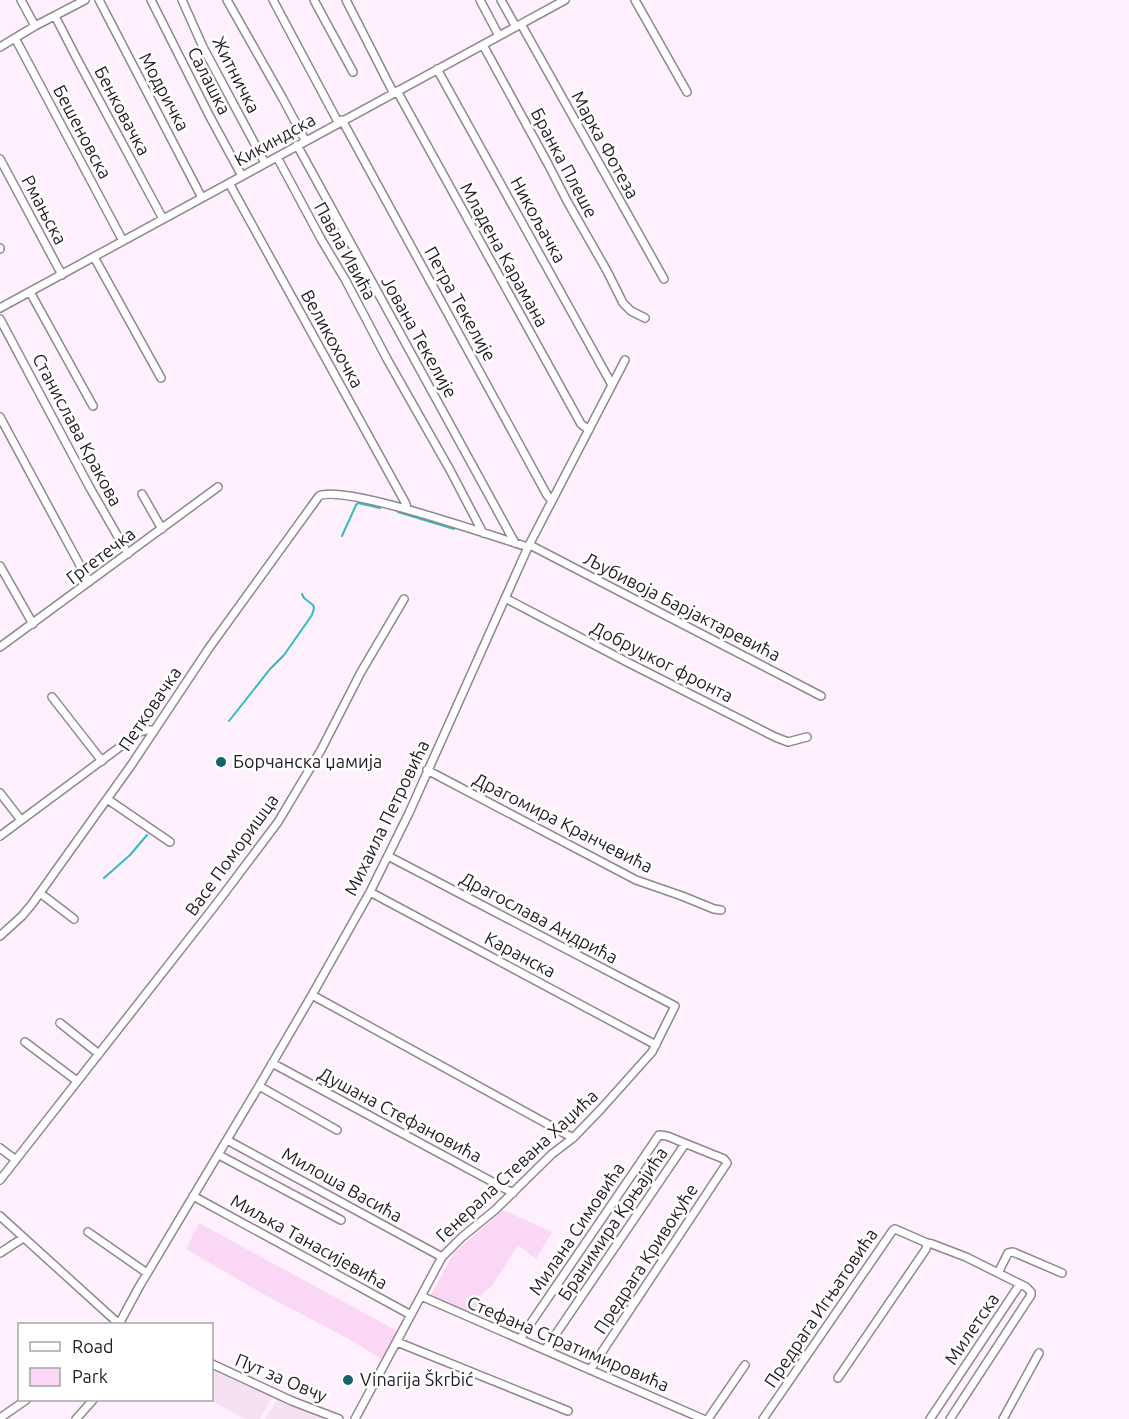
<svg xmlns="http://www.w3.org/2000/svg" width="1129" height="1419" font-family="Ubuntu,sans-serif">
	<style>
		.built { fill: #f6e1f3 }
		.green { fill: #f9d7f5 }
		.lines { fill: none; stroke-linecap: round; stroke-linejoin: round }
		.stream { stroke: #2ebdbf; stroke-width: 2 }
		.minor-casing { stroke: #928590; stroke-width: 10 }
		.minor { stroke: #fff; stroke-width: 7 }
		.poi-dot { fill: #166566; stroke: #fff; stroke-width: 2 }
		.labels { text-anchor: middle; stroke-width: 5; stroke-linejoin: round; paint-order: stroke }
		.street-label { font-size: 18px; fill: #231d22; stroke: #fff }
		.poi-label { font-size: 18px; fill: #231d22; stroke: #fff; text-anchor: start }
	</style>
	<rect width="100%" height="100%" fill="#fff0fd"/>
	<path class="built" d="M212 1370 272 1397 260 1419H245L210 1400H212Z
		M277 1400 326 1419H265Z"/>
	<path class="green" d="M503 1210 552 1232 536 1259 518 1245 492 1286 483 1293 472 1315 430 1297 454 1253Z
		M199 1223 399 1332 383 1360 349 1339 265 1295 186 1249Z"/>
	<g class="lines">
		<path class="stream" d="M398 512 454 529
			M342 536 356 505 358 503 380 508
			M229 721 270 669 284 655 312 615 314 608 313 605 304 598 302 594
			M104 878 130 855 147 835"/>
		<defs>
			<path id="minor" d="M21 0 35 26
				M99 0 202 198
				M151 0 209 115 242 176
				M182 0 203 47 265 163
				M227 0 283 99 305 140
				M273 0 338 122
				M314 0 353 72
				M346 0 393 92
				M480 0 499 36
				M501 0 516 27
				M635 0 687 92
				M55 16 76 57 163 219
				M521 24 664 279
				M15 38 123 241
				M483 45 548 164 567 201 607 271 623 303 631 311 645 318
				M0 47 35 26 85 0
				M437 69 612 385
				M397 91 581 424 589 430
				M342 120 547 495 552 501
				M297 145 515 543
				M277 157 321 239 346 281 387 359 450 470 483 533
				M0 159 62 275
				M229 183 406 504 407 509
				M0 248V249
				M94 257 161 378
				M30 292 93 406
				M0 308C188 205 376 102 565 0
				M0 319 90 488 128 554
				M0 417 89 582
				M142 494 162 529
				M530 545 821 696
				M0 566 33 624
				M505 598 627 662 775 737 788 742 807 737
				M0 647 218 487
				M52 697 102 761
				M427 770 636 880 682 896 714 909 721 910
				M0 793 21 820
				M107 799 170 842
				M0 836 140 732 147 730H154
				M370 892 656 1045
				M40 893 74 919
				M0 936 22 916 32 904 132 764 209 648 319 496C345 484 494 537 528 547
				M312 995 573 1138
				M60 1023 99 1054
				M25 1042 77 1081
				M272 1063 513 1193
				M259 1086 337 1130
				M227 1140 442 1257
				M0 1148 16 1160
				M219 1155 341 1220
				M0 1180 217 903 278 822 321 750 361 672 404 599
				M193 1196 411 1315
				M0 1216 119 1324
				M88 1232 147 1273
				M927 1243 932 1244 966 1257 998 1273
				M0 1253 23 1238
				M421 1296 703 1419
				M119 1324 139 1287 259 1086 312 995 370 892 409 813 528 547 625 360
				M520 1339 659 1135 667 1136 724 1159 727 1163 590 1370
				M397 1342 568 1411
				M545 1350 685 1144
				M212 1364 292 1401 339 1419
				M0 1418 26 1400
				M76 1419 93 1400
				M355 1419 442 1257 462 1237 495 1210 552 1154 573 1138 601 1109 652 1052 675 1006 388 856
				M708 1419 745 1365
				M763 1419 893 1230 895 1229 927 1243 926 1249 838 1378
				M930 1419 1020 1284
				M950 1419 1031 1295V1292L1026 1287 998 1273 1008 1253 1013 1252 1062 1273
				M1003 1419 1039 1353"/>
		</defs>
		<use href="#minor" class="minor-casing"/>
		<use href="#minor" class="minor"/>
	</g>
	<g class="poi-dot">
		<circle cx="221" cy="762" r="6"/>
		<circle cx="348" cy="1380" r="6"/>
	</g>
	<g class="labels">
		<g class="street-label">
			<text transform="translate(236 75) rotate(63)" y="6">Житничка</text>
			<text transform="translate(209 81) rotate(63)" y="6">Салашка</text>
			<text transform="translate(164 92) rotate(62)" y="6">Модричка</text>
			<text transform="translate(122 111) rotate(62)" y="6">Бенковачка</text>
			<text transform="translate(82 132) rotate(62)" y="6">Бешеновска</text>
			<text transform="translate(275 140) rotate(-29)" y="6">Кикиндска</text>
			<text transform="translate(605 145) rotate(61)" y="6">Марка Фотеза</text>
			<text transform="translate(564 163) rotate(62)" y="6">Бранка Плеше</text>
			<text transform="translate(44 210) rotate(62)" y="6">Рмањска</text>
			<text transform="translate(538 220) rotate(61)" y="6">Никољачка</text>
			<text transform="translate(345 251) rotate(61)" y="6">Павла Ивића</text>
			<text transform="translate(504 255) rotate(61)" y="6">Младена Карамана</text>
			<text transform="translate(460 304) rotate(61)" y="6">Петра Текелије</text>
			<text transform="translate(419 337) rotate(61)" y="6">Јована Текелије</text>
			<text transform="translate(332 339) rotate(61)" y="6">Великохочка</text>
			<text transform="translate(77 430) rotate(62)" y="6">Станислава Кракова</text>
			<text transform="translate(101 556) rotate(-37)" y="6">Гргетечка</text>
			<text transform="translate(682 607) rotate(27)" y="6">Љубивоја Барјактаревића</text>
			<text transform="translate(662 662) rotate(27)" y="6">Добруџког фронта</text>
			<text transform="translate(150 709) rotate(-56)" y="6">Петковачка</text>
			<text transform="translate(387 818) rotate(-64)" y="6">Михаила Петровића</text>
			<text transform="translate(563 823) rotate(27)" y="6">Драгомира Кранчевића</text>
			<text transform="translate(232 855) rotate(-54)" y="6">Васе Поморишца</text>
			<text transform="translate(539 918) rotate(28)" y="6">Драгослава Андрића</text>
			<text transform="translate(520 955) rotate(28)" y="6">Каранска</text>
			<text transform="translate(400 1115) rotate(28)" y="6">Душана Стефановића</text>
			<text transform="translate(517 1166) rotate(-43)" y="6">Генерала Стевана Хаџића</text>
			<text transform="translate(342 1185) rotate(29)" y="6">Милоша Васића</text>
			<text transform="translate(613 1224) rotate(-56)" y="6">Бранимира Крњајића</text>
			<text transform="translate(577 1229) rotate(-56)" y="6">Милана Симовића</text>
			<text transform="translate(309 1242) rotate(29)" y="6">Миљка Танасијевића</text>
			<text transform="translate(646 1259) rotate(-57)" y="6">Предрага Кривокуће</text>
			<text transform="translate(821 1308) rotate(-56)" y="6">Предрага Игњатовића</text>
			<text transform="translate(972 1329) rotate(-56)" y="6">Милетска</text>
			<text transform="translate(568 1344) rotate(23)" y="6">Стефана Стратимировића</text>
			<text transform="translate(281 1378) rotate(23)" y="6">Пут за Овчу</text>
		</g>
		<g class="poi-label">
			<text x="233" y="768">Борчанска џамија</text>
			<text x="360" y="1386">Vinarija Škrbić</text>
		</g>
	</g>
	<rect x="18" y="1323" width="195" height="78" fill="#ffffff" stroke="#a7a5a7" stroke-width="1.5"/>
	<rect x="30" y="1342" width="30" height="9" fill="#ffffff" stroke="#a7a5a7" stroke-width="1.5"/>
	<text x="72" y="1353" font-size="18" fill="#231d22">Road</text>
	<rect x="30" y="1368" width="30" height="18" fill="#f9d7f5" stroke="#a7a5a7" stroke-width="1.5"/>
	<text x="72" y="1383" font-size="18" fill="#231d22">Park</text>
</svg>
